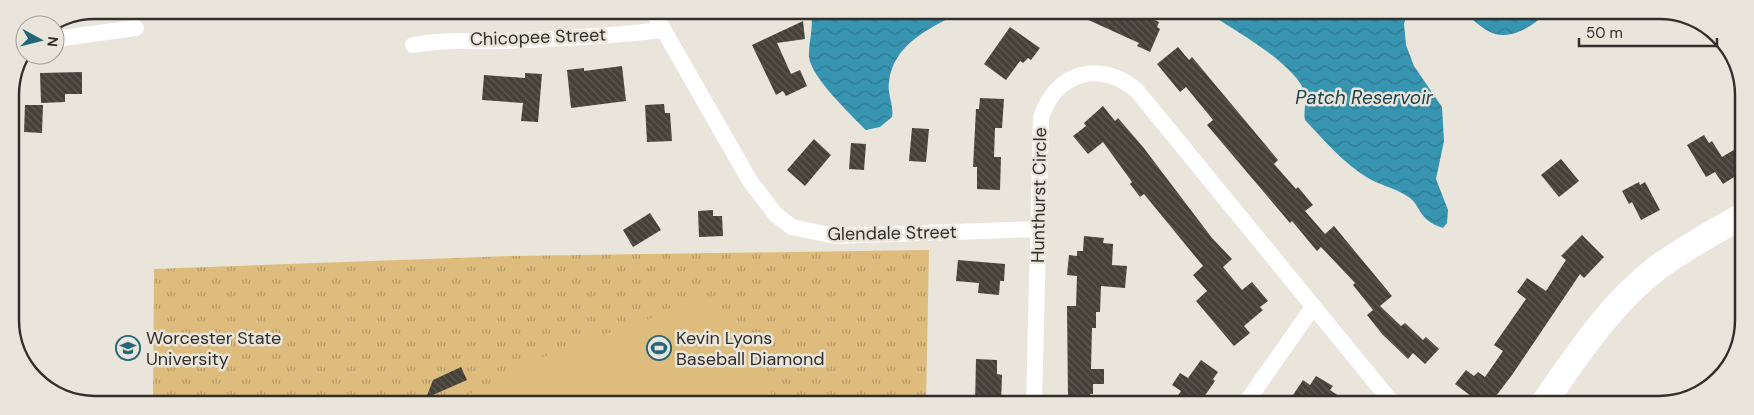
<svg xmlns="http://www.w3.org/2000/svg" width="1754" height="415" font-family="'DM Sans',sans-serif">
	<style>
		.park { fill: url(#park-tufts) }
		.pitch { fill: #ddbc7d }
		.water { fill: url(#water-waves) }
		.building { fill: url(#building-back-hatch) }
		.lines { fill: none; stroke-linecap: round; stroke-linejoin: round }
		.street { stroke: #fff; stroke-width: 16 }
		.primary { stroke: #fff; stroke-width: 26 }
		.labels { text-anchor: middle; stroke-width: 5; stroke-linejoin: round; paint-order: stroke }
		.street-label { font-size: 18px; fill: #312f2b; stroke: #eae5db }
		.poi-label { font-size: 18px; fill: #312f2b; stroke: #eae5db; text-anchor: start }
		.water-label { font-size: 19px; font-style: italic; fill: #19424f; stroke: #eae5db }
		.rim { fill: none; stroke: #312f2b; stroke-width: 2.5 }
	</style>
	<defs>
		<pattern id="park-tufts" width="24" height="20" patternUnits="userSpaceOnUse" patternTransform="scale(1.25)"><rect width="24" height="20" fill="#ddbc7d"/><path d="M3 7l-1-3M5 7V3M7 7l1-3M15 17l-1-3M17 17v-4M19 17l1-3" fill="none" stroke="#b49967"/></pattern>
		<pattern id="water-waves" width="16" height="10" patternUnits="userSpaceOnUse" patternTransform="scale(1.25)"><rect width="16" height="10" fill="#3795b2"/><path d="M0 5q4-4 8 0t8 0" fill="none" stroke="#2f7a91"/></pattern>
		<pattern id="building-back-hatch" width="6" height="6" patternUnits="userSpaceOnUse" patternTransform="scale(1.25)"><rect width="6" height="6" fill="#454139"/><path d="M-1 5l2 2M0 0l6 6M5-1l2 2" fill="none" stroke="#5e5b54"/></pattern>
	</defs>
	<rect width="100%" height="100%" fill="#eae5db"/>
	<path class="park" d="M929 250 926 404 153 403 154 269 511 256Z"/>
	<path class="pitch" d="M706 298 745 337 769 384 774 404H449L540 358Z"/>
	<path class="water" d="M1414 12 1406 17 1404 24 1406 45 1414 66 1442 107 1444 141 1436 179 1448 210 1447 223 1443 228C1416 219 1422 205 1407 196 1395 188 1380 185 1368 178 1344 164 1324 140 1305 120 1303 112 1307 101 1305 93 1296 64 1234 30 1208 13Z
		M1464 12H1547C1535 25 1509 42 1490 32 1480 27 1472 19 1464 12Z
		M811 14H957C928 29 893 45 889 82 887 94 894 105 892 117L880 127 866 130C851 115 811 77 809 57 808 43 814 29 811 14Z"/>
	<path class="building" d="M1073 13H1139L1159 22 1157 27 1160 29 1150 52 1137 46 1139 43Z
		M803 21 805 39 777 43 791 74 800 70 807 86 786 96 783 91 776 95 752 45Z
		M1010 27 1040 48 1031 60 1028 58 1023 63 1020 61 1006 80 984 64Z
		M1178 47 1189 60 1192 57 1278 160 1274 164 1296 189 1298 187 1313 205 1305 211 1325 234 1334 226 1392 296 1380 306 1401 326 1405 323 1423 340 1426 337 1439 349 1425 364 1413 353 1408 359 1382 334 1367 315 1373 310 1353 285 1355 283 1321 247 1317 251 1292 221 1290 223 1207 125 1213 120 1186 87 1180 92 1157 64Z
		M622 66 626 101 571 108 567 70 584 68V71Z
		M82 72V94H65V102L41 103 40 73Z
		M525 73 542 74 538 122 521 121 523 103 482 100 484 75 525 78Z
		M980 98 1004 99 1002 128H995L994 157H1001L1000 190 977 189V167H973L976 109H979Z
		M664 104 665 113H670L672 141 647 142 645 105Z
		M25 105H43L42 133 24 132Z
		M1103 106 1115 121 1118 118 1143 147 1212 238 1232 259 1223 267 1242 290 1252 282 1268 301 1260 307 1263 310 1244 326 1250 333 1234 346 1196 301 1207 291 1193 275 1203 266 1144 194 1140 197 1130 184 1132 182 1103 142 1088 154 1073 136 1086 126 1084 123Z
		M912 128 929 129 926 162 909 161Z
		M1704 135 1709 143 1712 141 1722 157 1742 145V172L1723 184 1715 172 1706 177 1687 145Z
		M814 139 831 155 805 186 787 170Z
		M851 143 866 144 864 170 849 169Z
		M1561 159 1579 181 1559 197 1541 175Z
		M1639 182 1640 185 1645 182 1660 210 1641 220 1632 202 1629 204 1622 191Z
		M713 210V216H722L723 236 699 237 698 211Z
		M650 213 661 230 633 247 623 230Z
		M1582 235 1604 257 1584 278 1580 274 1512 375 1489 405H1483L1455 384 1466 370 1474 376 1478 372 1485 377 1503 351 1494 345 1526 299 1517 292 1527 278 1546 291 1566 260 1561 256Z
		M1084 236 1104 238 1103 243 1113 244 1112 265 1127 266 1125 288 1101 286 1100 312H1096V328H1092L1091 369H1104V384H1093V394H1090V404H1072V398L1068 399 1067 306H1076L1077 276 1067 275 1069 255 1077 256V251H1083Z
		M958 260 1005 264 1004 281H1000L999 295 978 293 979 283 956 281Z
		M976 359 997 360V374L1002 375 1001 404H975Z
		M1201 360 1218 372 1213 379 1215 381 1199 404H1188L1177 397 1181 391 1172 385 1180 373 1188 378Z
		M461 367 467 380 426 398 433 380Z
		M1316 376 1333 386 1330 390 1352 405 1287 404 1303 380 1310 385Z"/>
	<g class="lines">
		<path class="street" d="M655 15 750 181 776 215 792 227 835 236 1038 229
			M55 39 136 28
			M413 45C444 39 471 42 502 41 556 39 609 36 663 30
			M1034 404 1041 118C1055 71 1103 59 1138 92L1394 405
			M1245 404 1313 307"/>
		<path class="primary" d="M1542 405C1577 356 1609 305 1657 268 1684 248 1714 232 1742 216"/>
	</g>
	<defs>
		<symbol id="university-ring" viewBox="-11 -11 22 22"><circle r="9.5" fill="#eae5db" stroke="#236579" stroke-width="1.5"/><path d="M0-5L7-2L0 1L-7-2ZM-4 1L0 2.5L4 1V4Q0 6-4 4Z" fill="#236579"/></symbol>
		<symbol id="stadium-ring" viewBox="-11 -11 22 22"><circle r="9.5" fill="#eae5db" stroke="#236579" stroke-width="1.5"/><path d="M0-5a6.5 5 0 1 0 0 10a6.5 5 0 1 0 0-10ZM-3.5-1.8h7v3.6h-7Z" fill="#236579"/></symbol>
	</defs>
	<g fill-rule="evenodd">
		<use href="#university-ring" x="114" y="334" width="28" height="28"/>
		<use href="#stadium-ring" x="645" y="334" width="28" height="28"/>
	</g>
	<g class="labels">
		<g class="street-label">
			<text transform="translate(538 37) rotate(-2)" y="6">Chicopee Street</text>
			<text transform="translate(1039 195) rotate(-89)" y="6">Hunthurst Circle</text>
			<text transform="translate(892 233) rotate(-1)" y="6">Glendale Street</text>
		</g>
		<g class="poi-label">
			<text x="146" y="344">Worcester State<tspan x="146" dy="21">University</tspan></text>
			<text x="676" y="344">Kevin Lyons<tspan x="676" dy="21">Baseball Diamond</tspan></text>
		</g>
		<g class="water-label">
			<text x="1364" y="104">Patch Reservoir</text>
		</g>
	</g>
	<path d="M0 0H1754V415H0ZM95 19H1659A76 76 0 0 1 1735 95V320A76 76 0 0 1 1659 396H95A76 76 0 0 1 19 320V95A76 76 0 0 1 95 19Z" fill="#eae5db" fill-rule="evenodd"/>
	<path class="rim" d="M95 19H1659A76 76 0 0 1 1735 95V320A76 76 0 0 1 1659 396H95A76 76 0 0 1 19 320V95A76 76 0 0 1 95 19Z"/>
	<g transform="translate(40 40) rotate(97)"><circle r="24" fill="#eae5db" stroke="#a09c95"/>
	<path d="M0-4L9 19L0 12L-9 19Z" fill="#236579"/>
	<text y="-8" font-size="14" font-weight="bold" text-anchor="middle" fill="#312f2b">N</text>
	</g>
	<path d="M1579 38v8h138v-8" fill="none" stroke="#312f2b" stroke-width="2.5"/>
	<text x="1586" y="38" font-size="15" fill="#312f2b" stroke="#eae5db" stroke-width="4" paint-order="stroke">50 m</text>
</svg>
